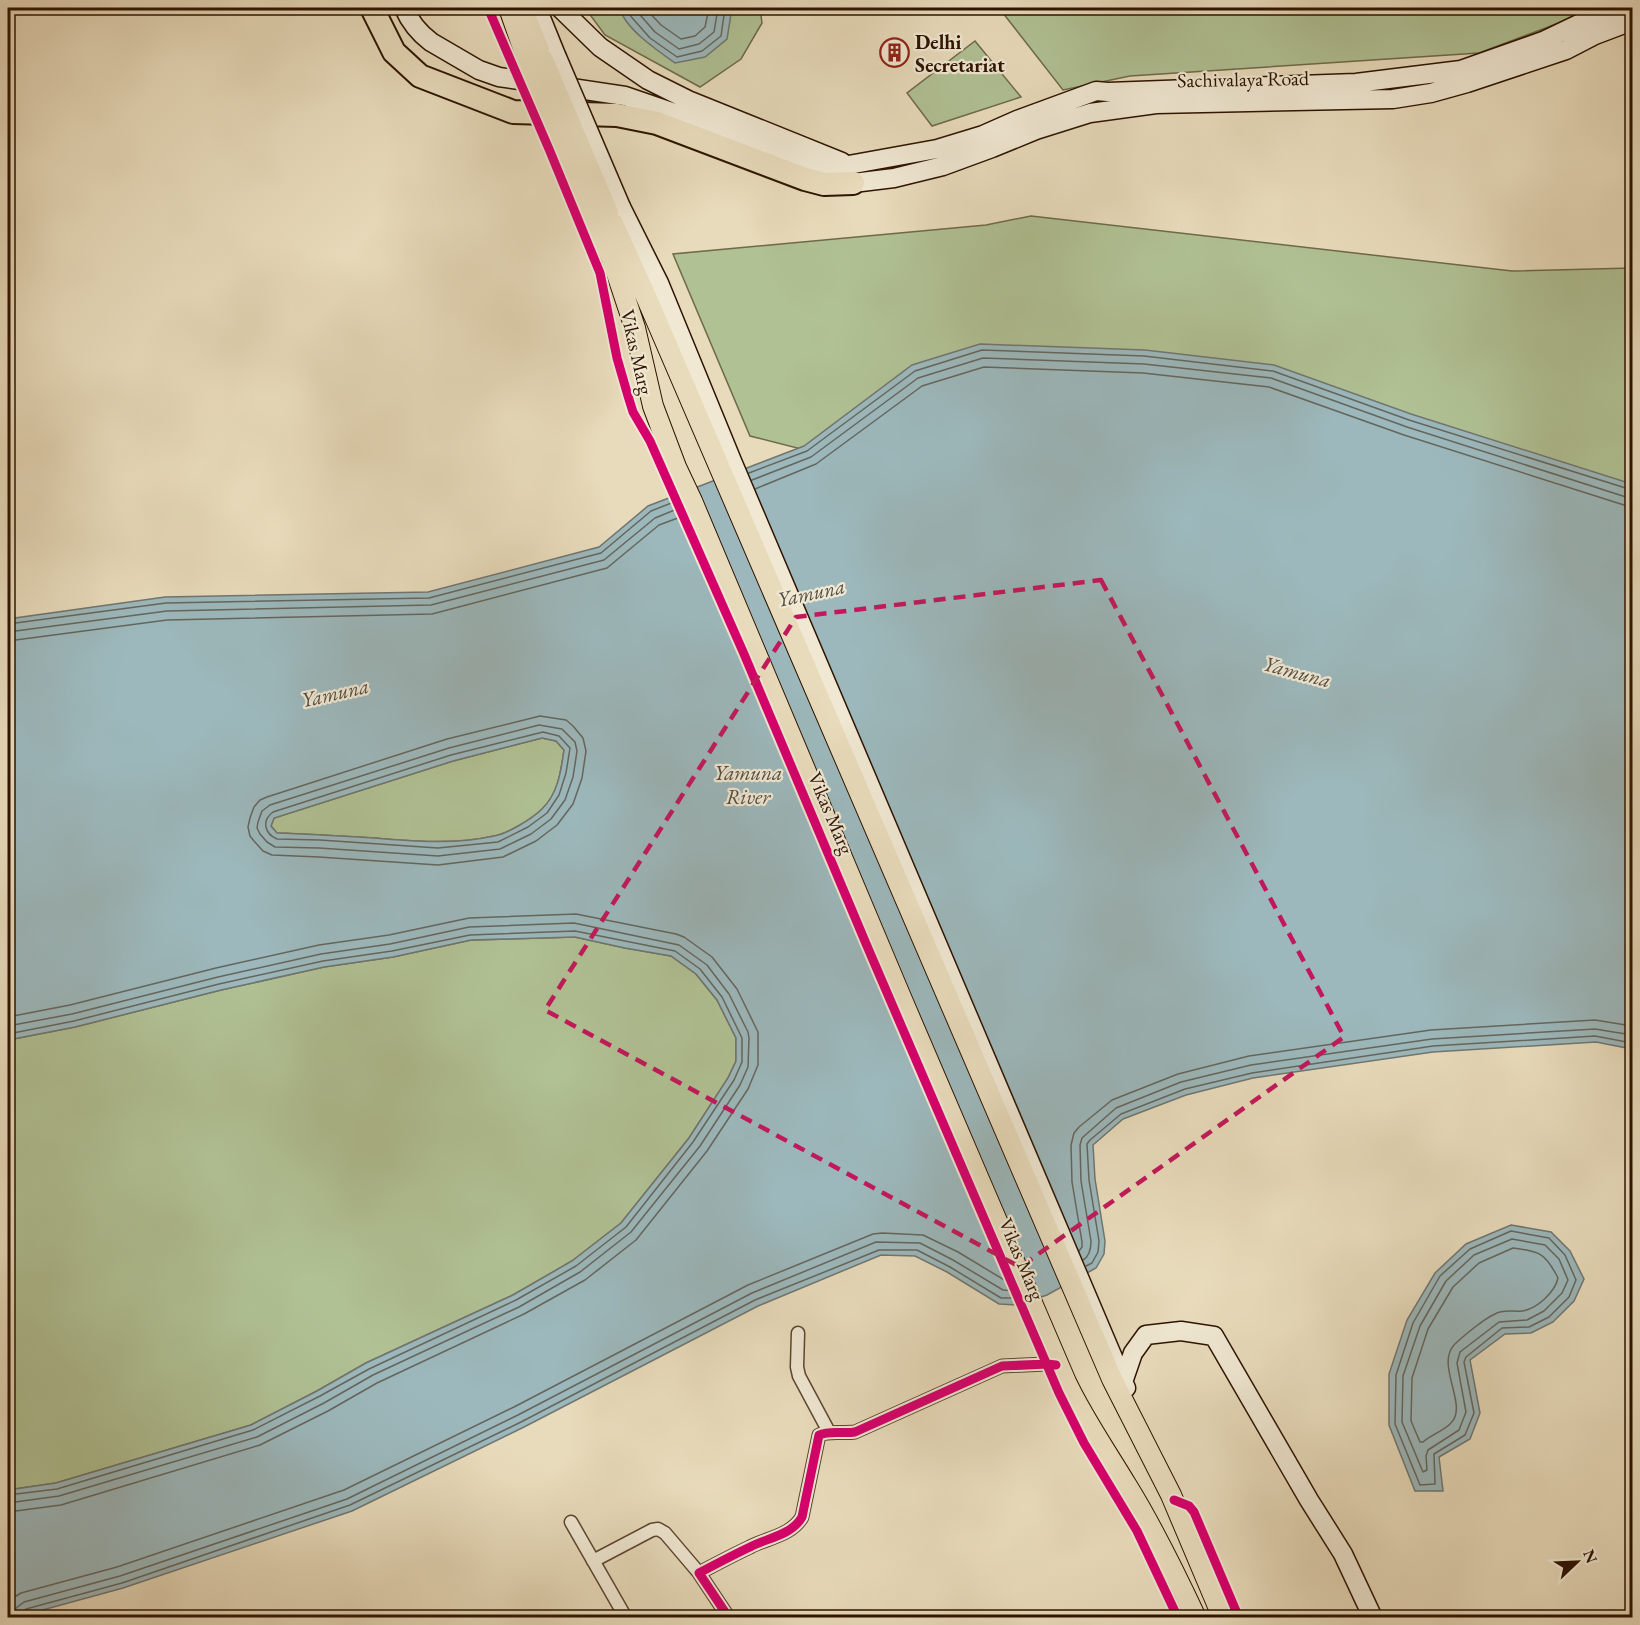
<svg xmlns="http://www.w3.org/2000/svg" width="1640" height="1625" font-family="'EB Garamond',serif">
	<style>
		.green { fill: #b0c194; stroke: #6e6a4a; stroke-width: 1.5 }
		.water { fill: #9cb8bc; stroke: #707671; stroke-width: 1.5; fill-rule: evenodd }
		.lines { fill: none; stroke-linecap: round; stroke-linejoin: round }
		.shore { stroke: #64665e; stroke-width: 1.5 }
		.street-casing { stroke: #5c452f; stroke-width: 15 }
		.secondary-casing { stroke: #2d1300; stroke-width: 21 }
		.primary-casing { stroke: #2d1300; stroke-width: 22 }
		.highway-casing { stroke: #2d1300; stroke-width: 26 }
		.street { stroke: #f0e8d3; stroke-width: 12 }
		.secondary { stroke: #f0e8d3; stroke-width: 18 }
		.primary { stroke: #e8dbbb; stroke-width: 20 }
		.highway { stroke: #e8dbbb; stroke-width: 22 }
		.secondary-bridge-casing { stroke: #2d1300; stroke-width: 21; stroke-linecap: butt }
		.primary-bridge-casing { stroke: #2d1300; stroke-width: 22; stroke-linecap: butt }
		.secondary-bridge { stroke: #f0e8d3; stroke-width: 18 }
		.primary-bridge { stroke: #e8dbbb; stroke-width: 20 }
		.cycleway-casing { stroke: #f0e8d3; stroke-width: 13 }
		.cycleway { stroke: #d6006c; stroke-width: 9 }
		.marked { fill: none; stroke: #c2185b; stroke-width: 4.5; stroke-dasharray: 12 8; stroke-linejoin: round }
		.labels { text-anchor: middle; stroke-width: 4.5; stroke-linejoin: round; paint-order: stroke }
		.poi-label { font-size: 20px; font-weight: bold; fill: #2d1300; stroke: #f0e8d3; text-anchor: start }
		.street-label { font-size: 20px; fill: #2d1300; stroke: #f0e8d3 }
		.water-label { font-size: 21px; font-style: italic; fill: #544d42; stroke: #f0e8d3 }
	</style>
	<rect width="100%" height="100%" fill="#e8dbbb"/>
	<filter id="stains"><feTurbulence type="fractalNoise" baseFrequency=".00333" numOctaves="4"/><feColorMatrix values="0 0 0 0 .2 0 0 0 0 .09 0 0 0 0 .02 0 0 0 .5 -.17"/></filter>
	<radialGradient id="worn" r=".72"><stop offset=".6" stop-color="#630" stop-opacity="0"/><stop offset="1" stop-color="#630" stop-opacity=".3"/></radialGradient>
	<path class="green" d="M585 8H760L762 23 741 59 700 87 605 35Z
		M999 8H1599L1479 53 1130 76 1063 90Z
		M975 41 1021 97 932 126 907 93Z
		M1031 216 1512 271 1632 268V628L1192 549 750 436 673 254 986 225Z
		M542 738 556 741 564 750C561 771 558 794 542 809 532 819 507 834 494 836 454 845 414 841 374 838 342 836 310 834 277 833L271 826 274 818 453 761Z
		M575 937 625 948 671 956 696 974 717 1000 736 1038V1061L728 1078 689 1138 621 1223 572 1261 513 1295 366 1363 317 1391 251 1425 56 1483 8 1490V1040L75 1027 221 990 324 967 393 957 471 940Z"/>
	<path class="water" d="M620 8H732L727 39 705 57 675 63C658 51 624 28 620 8Z
		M980 344 1145 350 1274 365 1411 414 1632 484V1049L1596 1042 1433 1052 1253 1078 1186 1095 1123 1119 1093 1145 1095 1179 1105 1241 1104 1254 1096 1268 1047 1295 1017 1305 999 1304 947 1272 915 1256 881 1255 758 1306 524 1427 352 1511 123 1588 17 1617H8V1490L56 1483 251 1425 317 1391 366 1363 513 1295 572 1261 621 1223 689 1138 728 1078 736 1061V1038L717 1000 696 974 671 956 625 948 575 937 471 940 393 957 324 967 221 990 75 1027 8 1040V619L165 597 428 592 599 547 648 506 804 446 912 365ZM542 738 556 741 564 750C561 771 558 794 542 809 532 819 507 834 494 836 454 845 414 841 374 838 342 836 310 834 277 833L271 826 274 818 453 761Z
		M1511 1225 1551 1232 1570 1251 1584 1279 1574 1301 1553 1322 1531 1333 1505 1334 1470 1360 1480 1413 1470 1439 1439 1457 1443 1491H1415L1389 1425V1374L1407 1320 1435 1273 1466 1244Z"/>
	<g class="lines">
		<path class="shore" d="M626 8 627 12 650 38 677 57 702 51 721 36 725 8
			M634 8 655 32 679 49 699 44 714 32 718 8
			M645 8 661 25 681 39 695 36 705 27 709 8
			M749 473 807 451 915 371 982 350 1144 356 1273 371 1409 420 1632 490
			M752 480 811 457 918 378 983 358 1144 364 1271 378 1407 427 1626 497H1632
			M755 489 816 464 922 386 984 367 1143 373 1269 387 1404 435 1624 505 1632 506
			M8 624 166 603 429 598 601 553 651 511 679 500
			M8 632 167 611 431 605 604 560 655 518 682 507
			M8 641 167 620 432 614 607 568 659 525 686 515
			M540 716 566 720 573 726 583 738 586 751 582 778 573 804 557 825 536 841 503 857 438 865 319 857 272 855 263 851 254 841 250 836 248 827 250 818 254 807 260 800 267 797 447 739Z
			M539 725 562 729 575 742 577 751 573 777 565 800 551 819 531 834 500 849 438 856 319 848 275 847 267 842 260 834 257 828 258 822 262 811 270 805 449 748Z
			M543 732 559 736 570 748 566 773 559 795 547 813 528 827 498 842 438 848 320 840 277 839C265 834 261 821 273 812L451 755Z
			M8 1017 70 1005 216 968 319 945 389 935 469 918 576 914 676 934 684 937 712 957 737 989 758 1032V1065L748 1089 707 1151 636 1240 585 1280 524 1314 377 1383 328 1411 260 1445 61 1505 8 1512
			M8 1026 72 1014 218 977 321 954 390 944 469 927 574 923 679 945 707 965 729 994 748 1032 749 1038 748 1067 740 1085 700 1146 631 1232 580 1272 519 1307 373 1375 324 1403 257 1437 59 1496 8 1503
			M8 1034 74 1021 219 984 323 961 392 951 470 935 575 931 675 951 700 969 722 997 742 1038V1062L734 1080 693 1142 626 1227 576 1266 516 1300 369 1369 320 1396 253 1430 57 1489 8 1495
			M1511 1231 1549 1238 1565 1255 1576 1280 1569 1297 1549 1317 1529 1327 1502 1328 1466 1357 1464 1362 1474 1413 1465 1435 1434 1454 1435 1484 1420 1485 1395 1424 1396 1375 1413 1323 1440 1276 1470 1249Z
			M1512 1239 1545 1245 1559 1259 1568 1280 1562 1293 1544 1311 1527 1320 1499 1322 1460 1352 1457 1363 1466 1412 1459 1430 1428 1450 1426 1456 1427 1470 1423 1472 1402 1422 1403 1376 1420 1326 1446 1281 1474 1255Z
			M1513 1248C1540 1251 1546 1254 1558 1278 1555 1292 1537 1309 1522 1311 1513 1312 1503 1309 1495 1314 1485 1318 1462 1337 1454 1345 1435 1366 1470 1407 1450 1424 1443 1431 1431 1435 1423 1442H1420L1411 1421 1412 1378 1428 1329 1453 1287 1479 1263Z
			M1079 1251 1082 1247V1242L1072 1182 1071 1145 1074 1133 1079 1127 1112 1100 1178 1074 1249 1056 1431 1030 1595 1020 1632 1026
			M1083 1260C1090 1256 1091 1248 1091 1241L1081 1181 1080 1145 1082 1138 1116 1108 1181 1082 1251 1065 1432 1039 1595 1029 1632 1035
			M1086 1266 1092 1263 1098 1252 1099 1241 1089 1180 1087 1144 1090 1140 1121 1114 1185 1089 1252 1073 1433 1046 1595 1036 1632 1043
			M8 1605 13 1598 21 1593 117 1567 344 1490 514 1407 748 1285 873 1234 882 1233 923 1235 958 1252 1006 1281 1011 1282
			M14 1618 16 1608 24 1602 120 1576 347 1499 518 1415 752 1293 876 1242 920 1243 953 1260 1003 1290 1015 1291
			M21 1618 22 1612 26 1609 122 1583 350 1505 521 1422 755 1300 879 1250H917L950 1267 1001 1298H1018"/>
		<defs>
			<path id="street" d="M798 1333 797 1367 799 1376 829 1432
				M571 1522 626 1618
				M593 1561 652 1530 658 1529 665 1533 699 1573
				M729 1618 699 1573C716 1564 733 1555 750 1547 767 1538 792 1535 802 1517L819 1435C830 1430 843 1434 855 1432L1002 1366 1047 1364 1059 1366"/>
			<path id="secondary" d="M404 8C410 22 419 33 431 42L479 70 499 77 625 96 727 131 810 164 832 168 937 149 983 135 1017 120 1096 91 1108 92 1356 83 1461 70 1543 41 1589 19 1619 8
				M537 8 556 55
				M560 8 600 47 648 80 688 100 842 162
				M853 183 894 178 943 166 992 148 1036 130 1090 113 1156 104 1393 99 1431 93 1467 83 1566 50 1595 35 1632 21
				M621 207 659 283 732 461 1126 1388
				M1123 1382 1133 1353 1146 1335 1181 1331 1214 1336 1309 1500 1343 1554 1373 1618"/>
			<path id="primary" d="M509 8 529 65
				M526 18 543 60
				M591 212 612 259 635 328 653 406 676 467 692 501 900 995 1066 1382C1083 1418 1106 1451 1127 1486 1153 1528 1175 1573 1196 1618
				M608 213 644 292 1112 1379 1171 1495 1223 1618"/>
			<path id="highway" d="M372 8 394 52 420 76 513 112 617 115 657 123 805 179 824 184 853 183"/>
		</defs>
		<use href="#street" class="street-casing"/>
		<use href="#secondary" class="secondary-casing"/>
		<use href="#primary" class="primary-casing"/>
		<use href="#highway" class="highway-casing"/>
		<use href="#street" class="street"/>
		<use href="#secondary" class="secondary"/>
		<use href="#primary" class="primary"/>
		<use href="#highway" class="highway"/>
		<defs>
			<path id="secondary-bridge" d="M556 55 621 207"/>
			<path id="primary-bridge" d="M543 60 608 213
				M529 65 591 212"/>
		</defs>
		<use href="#secondary-bridge" class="secondary-bridge-casing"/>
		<use href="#primary-bridge" class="primary-bridge-casing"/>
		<use href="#secondary-bridge" class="secondary-bridge"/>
		<use href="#primary-bridge" class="primary-bridge"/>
		<defs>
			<path id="cycleway" d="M488 8 549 149 600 273 617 358 628 396 633 412 650 441 744 654 867 946 1059 1393 1084 1443 1137 1531 1178 1618
				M1174 1500 1189 1506 1194 1512 1239 1618
				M729 1618 699 1573C716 1564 733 1555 750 1547 767 1538 792 1535 802 1517L819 1435C830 1430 843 1434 855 1432L1002 1366 1047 1364 1056 1365"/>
		</defs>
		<use href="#cycleway" class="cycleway-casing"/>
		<use href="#cycleway" class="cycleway"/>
	</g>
	<path class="marked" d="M1101 580 1344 1037 1020 1267 545 1010 796 617Z"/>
	<defs>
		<symbol id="building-ring" viewBox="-11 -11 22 22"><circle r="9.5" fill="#f0e8d3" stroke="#8f2418" stroke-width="1.5"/><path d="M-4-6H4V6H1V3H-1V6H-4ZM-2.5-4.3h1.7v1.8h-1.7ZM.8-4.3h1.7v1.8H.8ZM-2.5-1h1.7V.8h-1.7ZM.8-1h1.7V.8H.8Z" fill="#8f2418"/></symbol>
	</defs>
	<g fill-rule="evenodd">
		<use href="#building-ring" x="878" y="36" width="33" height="33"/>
	</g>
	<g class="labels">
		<g class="poi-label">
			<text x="915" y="49">Delhi<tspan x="915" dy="23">Secretariat</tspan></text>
		</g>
		<g class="street-label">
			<text transform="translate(1243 79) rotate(-1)" y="7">Sachivalaya Road</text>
			<text transform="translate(637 352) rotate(77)" y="7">Vikas Marg</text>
			<text transform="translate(831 813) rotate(67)" y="7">Vikas Marg</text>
			<text transform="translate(1022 1259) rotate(67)" y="7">Vikas Marg</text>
		</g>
		<g class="water-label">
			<text transform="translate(811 593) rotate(-12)" y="7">Yamuna</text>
			<text transform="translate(1297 672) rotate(15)" y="7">Yamuna</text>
			<text transform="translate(335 693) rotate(-13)" y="7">Yamuna</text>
			<text x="748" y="780">Yamuna<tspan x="748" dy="24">River</tspan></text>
		</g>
	</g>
	<rect width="1640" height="1625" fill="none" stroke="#e8dbbb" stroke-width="30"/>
	<rect x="9" y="9" width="1622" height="1607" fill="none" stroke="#2d1300" stroke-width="3"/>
	<rect x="15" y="15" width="1610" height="1595" fill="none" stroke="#2d1300" stroke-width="1.5"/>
	<g transform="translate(1577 1562) rotate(67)" stroke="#f0e8d3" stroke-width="4.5" paint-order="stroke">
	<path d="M0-4.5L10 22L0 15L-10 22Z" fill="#2d1300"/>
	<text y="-9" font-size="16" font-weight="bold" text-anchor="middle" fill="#2d1300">N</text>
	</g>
	<rect width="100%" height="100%" filter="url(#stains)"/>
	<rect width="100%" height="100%" fill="url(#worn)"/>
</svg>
